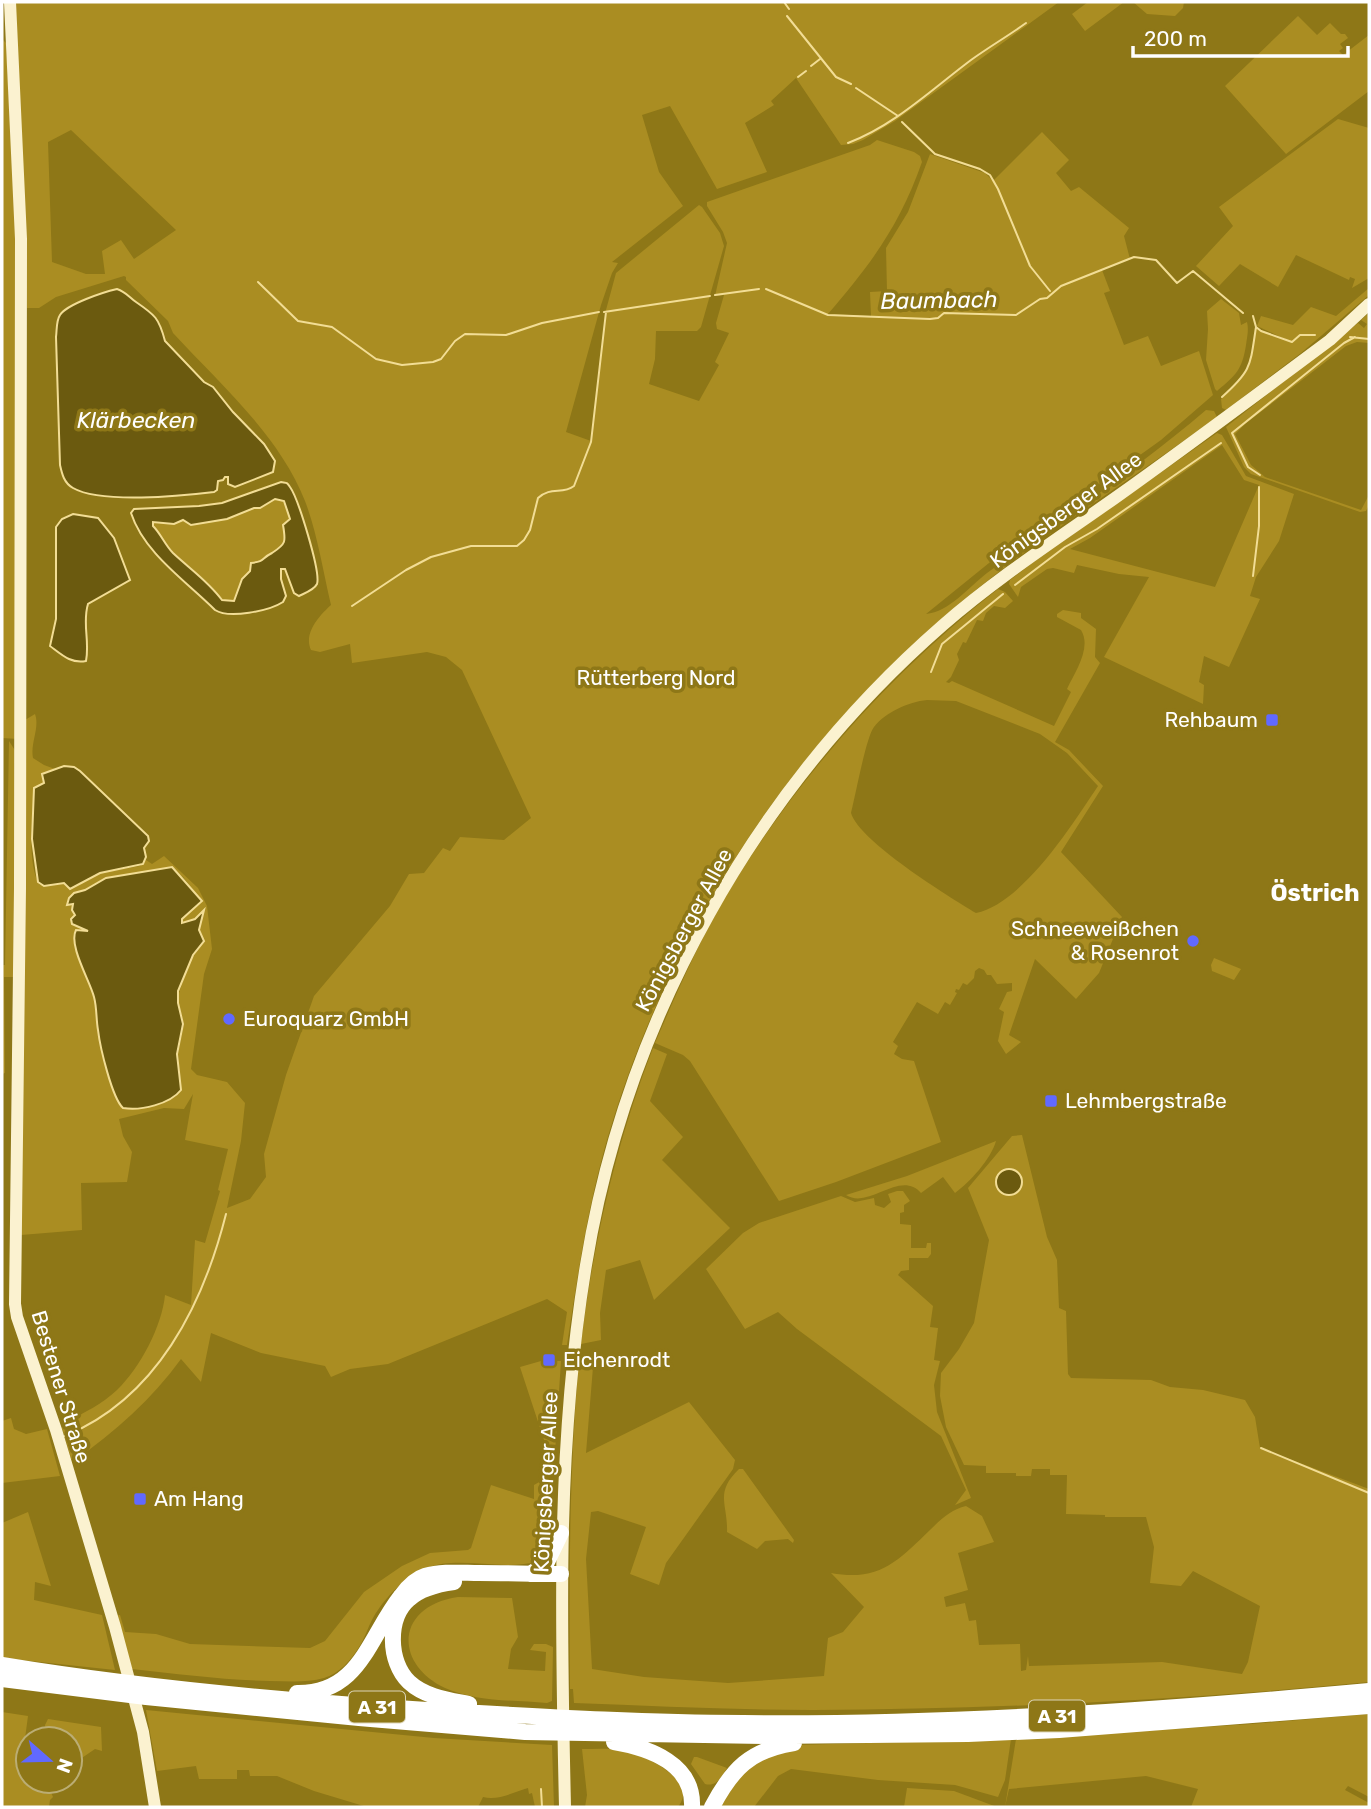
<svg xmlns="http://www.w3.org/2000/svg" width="1371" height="1809" font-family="Rubik,sans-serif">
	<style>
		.green { fill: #aa8d22; fill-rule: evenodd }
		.water { fill: #6b5a0f; stroke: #f2dd95; stroke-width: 2; fill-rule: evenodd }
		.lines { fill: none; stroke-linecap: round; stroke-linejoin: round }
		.stream { stroke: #f2dd95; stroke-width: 2 }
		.secondary { stroke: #fbf2d0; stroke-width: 12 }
		.highway { stroke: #fff; stroke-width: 16 }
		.poi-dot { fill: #6169ff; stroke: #8e7717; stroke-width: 2.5 }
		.labels { text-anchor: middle; stroke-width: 7; stroke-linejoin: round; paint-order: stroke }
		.shield { fill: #8e7717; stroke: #ddd6b9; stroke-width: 2 }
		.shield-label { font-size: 19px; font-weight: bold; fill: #fff }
		.street-label { font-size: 21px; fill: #fff; stroke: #8e7717 }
		.park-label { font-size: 21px; fill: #fff; stroke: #8e7717 }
		.poi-label { font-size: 21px; fill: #fff; stroke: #8e7717; text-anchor: start }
		.water-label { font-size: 23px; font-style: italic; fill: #fff; stroke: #8e7717 }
		.quarter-label { font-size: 24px; font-weight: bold; fill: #fff; stroke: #8e7717 }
	</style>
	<rect width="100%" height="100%" fill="#8e7717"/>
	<path class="green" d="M12 2H1059L895 121 863 140 853 144 841 145 796 78 771 101 774 105 745 123 767 172 717 189 670 106 642 115 659 172 683 206 612 262 618 263 612 273 601 305 566 432 591 441 606 310 616 273 699 205 702 207 720 233 724 246 701 327 697 331H656L655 359 649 384 699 401 719 365 715 362 729 333 717 329 716 323 724 295 715 296 727 243 723 232 707 206V202L870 145 877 140 914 152 920 156 922 162C900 225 871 264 828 314L871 316 870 292 887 291 886 248 908 212 930 154 985 173 993 181 1042 132 1069 160 1056 173 1071 191 1079 187 1129 228 1124 236 1130 259 1102 270 1110 291 1104 293 1124 345 1148 336 1161 366 1199 351 1213 395 1161 440 1048 521 1010 546 926 614C949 612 969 587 987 573 1061 520 1137 469 1206 410L1214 411 1217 417C1125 484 1026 545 940 620 780 760 663 943 605 1147 587 1212 577 1279 567 1345H562L567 1312 547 1299 388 1364 350 1369 331 1377 325 1366 261 1353 211 1333 201 1382 181 1359C152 1399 115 1432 75 1460L71 1459 65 1437 85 1428 64 1435 62 1428 66 1422C84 1413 102 1404 117 1390 140 1368 162 1326 165 1295L191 1305 195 1240 205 1243 220 1191 218 1190 228 1149 185 1140 193 1094 184 1109 164 1108 119 1119 123 1136 132 1152 127 1182 81 1183 82 1230 21 1235 25 720 35 714C40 728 30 743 33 758L44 765 55 769 42 774 44 783 34 788C33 813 26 865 40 885L64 883 70 889 100 873 140 866 146 860 152 864 164 856 198 888 207 906 212 949 204 974 191 1069 197 1075 227 1082 245 1103 241 1141 227 1208 250 1199 266 1177 264 1154 286 1075 314 996 390 906 409 874 424 873 443 848 450 851 460 837 504 840 531 818 462 670 446 657 427 652 352 663 350 644 320 652 311 650C303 633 320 615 331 605 323 571 317 532 305 501 279 435 220 384 173 333L168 321 126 280V277L124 276 56 297 39 308H27ZM71 130 176 230 134 259 121 240 102 251 105 274H86L52 262 48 142ZM170 867 183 877 202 901 182 919V923L195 919 204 911 199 930 204 941 190 960 177 999 184 1024 178 1053 181 1089C171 1104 141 1111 123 1108 112 1098 100 1047 98 1030 96 1019 97 1008 94 997 90 980 67 946 76 930L88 931 72 924 71 919 75 916 72 910 73 904 67 905C70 892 75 894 86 890 95 886 101 879 110 877 129 873 153 875 170 867Z
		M1088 2H1124L1085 31 1072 14Z
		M1133 2H1184L1183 8 1175 16 1147 14Z
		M1298 16 1317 35 1330 23 1341 34H1345L1348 38 1340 44 1343 48 1339 51 1343 55 1369 35V91L1286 154 1225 86Z
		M2 39 6 43 18 272V739L2 738Z
		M1338 119 1369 128V278L1352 288 1355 279 1350 277 1349 280 1296 255 1278 287 1240 264 1219 286 1196 266 1233 226 1219 207Z
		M1369 288V295L1301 353 1226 410 1222 408 1221 399C1251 371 1250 368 1256 328L1291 342 1257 326 1261 316 1293 325 1311 307 1336 316Z
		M1221 299 1239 313 1241 325 1247 322C1249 330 1247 337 1246 345 1242 370 1236 375 1217 391L1215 389 1206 360 1208 329 1207 311Z
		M1369 313V343L1357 342 1346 346 1245 424 1235 434 1251 465 1265 477 1361 510 1369 495V505L1366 511 1360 512 1251 474 1244 467 1226 427 1358 323 1364 328 1367 324 1361 320Z
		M1217 433 1222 435 1246 476 1294 494 1279 541 1256 577 1250 596 1260 599 1229 667 1204 656 1199 682 1204 685 1203 704 1104 657 1149 577 1119 574 1077 565 1074 573 1053 568 1047 569 1021 587 1018 597 1009 584 1010 580 1031 564ZM1222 445 1244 480 1259 485 1215 587 1070 549 1090 538Z
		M275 499 284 501 290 519 283 529 284 541 276 552 271 553 242 579 234 601 222 600C207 579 186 567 168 550 162 544 158 533 153 526V522L183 520 191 525 227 518 254 508H260Z
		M998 589 1005 592 1013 601 1005 608 994 606 986 613 983 621 977 620 966 643 963 642 957 654 959 660 951 677 946 682 949 683 952 681 1054 726 1071 692 1067 689C1075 672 1092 648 1081 630L1057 617V614L1063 610 1081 613V618L1096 629 1095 657 1100 663 1055 742 1069 750 1103 786 1061 852 1122 917 1099 973 1076 999 1035 959 1009 1035 1021 1042 1006 1054 998 1041 1004 1012 999 1009 1007 992 1012 991V983L997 984 991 975H987L984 970 979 968 975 971 974 978 967 985 963 983 959 990 956 989 955 992 957 993 950 1005 945 1002 938 1014 917 1002 893 1042 898 1046 894 1054 902 1059 914 1061 941 1142 836 1182 779 1201 690 1061 683 1055 655 1043C677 992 699 941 727 894 798 777 890 673 998 589ZM927 700 956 701 1040 734 1067 753 1098 786C1072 825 1023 903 976 913 949 897 859 841 851 813 855 798 866 737 874 727 886 712 908 702 927 700Z
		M9 741 16 752 14 977H4L5 1073 2 1074V965H5Z
		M1214 958 1241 969 1234 980 1212 971 1211 965Z
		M653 1048 667 1054 650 1101 683 1137 662 1160 730 1228 654 1300 640 1260 606 1270 600 1313 601 1340 581 1344C593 1243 616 1143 653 1048Z
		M1022 1135 1047 1237 1057 1260 1059 1308 1066 1311 1068 1374 1071 1378 1151 1380 1170 1387 1203 1390 1245 1400 1255 1417 1260 1448 1369 1489V1682C1185 1700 998 1709 813 1710 733 1710 654 1706 574 1703L573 1689H570C569 1579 569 1470 579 1360L598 1356V1364L593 1367 586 1453 689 1402 735 1460 733 1469 666 1563 659 1585 630 1574 646 1527 598 1511 591 1512 586 1559 592 1669 644 1677 728 1683 824 1676 828 1638 843 1632 864 1607 831 1573C879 1582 898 1561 930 1530 941 1519 952 1509 966 1506L982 1516 994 1542 958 1553 968 1590 944 1597 946 1607 965 1603 969 1621 976 1620 979 1645 1020 1644 1021 1671 1026 1670 1028 1656 1029 1666 1162 1662 1242 1674 1248 1662 1260 1606 1193 1571 1181 1586 1150 1583 1154 1547 1146 1517H1105V1515L1066 1514 1067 1475H1050V1469H1032L1031 1476H1016V1473H986V1466L964 1465 946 1427 940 1396 941 1373 959 1349 974 1323 989 1240 968 1188 1012 1136ZM1009 1168 1014 1170 1021 1178 1009 1195 1004 1194 998 1173Z
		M996 1141C991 1159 970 1182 955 1193L943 1177 921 1193C900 1169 869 1210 846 1195L907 1176Z
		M897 1191H903L910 1201 904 1205V1212L900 1213V1224L911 1225V1248H926L927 1243H931V1254L928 1258H909V1270L901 1271 898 1275 933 1306 930 1327 938 1328 934 1360 940 1361 934 1385 937 1412 971 1498 955 1505 966 1490 941 1436 797 1329 778 1312 745 1329 706 1269 743 1233 759 1223 841 1196 855 1202 874 1198 875 1205 884 1208 891 1202 888 1194Z
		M541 1361H561L550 1528 547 1549 539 1561C503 1572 459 1555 427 1568 405 1577 385 1597 373 1618 368 1627 365 1638 359 1647 351 1660 339 1674 324 1678 306 1683 288 1681 270 1681 224 1680 178 1674 132 1669L115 1616 120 1615 125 1632 156 1634 190 1644 310 1648 325 1641 364 1592 402 1566 430 1553 468 1550 471 1548 491 1485 534 1499V1485L541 1481 545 1443 520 1367Z
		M11 1418 14 1429 26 1434 47 1429 60 1476 2 1483V1421Z
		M739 1469H743L794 1540 793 1543 788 1539 765 1541 757 1549 727 1532C728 1504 714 1493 739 1469Z
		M28 1512 51 1586 35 1582 34 1600 102 1615 115 1670 2 1658V1523Z
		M458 1597 512 1598 518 1637 511 1649 508 1669 545 1671 546 1652 530 1650 534 1644H546L553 1647 552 1701 547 1703C514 1700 476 1702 445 1688 393 1663 396 1606 458 1597Z
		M146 1710 434 1738 552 1745 554 1807H535L532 1793 529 1794 528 1788C514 1792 498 1801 483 1797L478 1807H367L314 1791 277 1776H250L249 1770H237V1779H199L196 1766 157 1771Z
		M2 1712 28 1716 24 1746 28 1747V1781H46L53 1797 50 1800 49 1807H2Z
		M1369 1714V1797L1348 1786 1345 1790 1369 1803V1807H1191L1198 1789 1146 1776 1009 1789 1005 1807 1016 1739 1251 1724Z
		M48 1719 101 1727 102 1751 95 1749 70 1766V1739H46L45 1725Z
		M1011 1739 1005 1780 998 1797 955 1785 878 1780 791 1769 778 1776 754 1807H717L744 1767 796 1745Z
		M582 1749C595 1749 608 1748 621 1750 639 1753 687 1774 683 1797 682 1801 680 1804 678 1807H585L587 1795Z
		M694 1757H697L727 1768C721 1777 717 1787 705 1784L691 1764Z
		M907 1788 954 1791 997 1807H904Z"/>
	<path class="water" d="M117 289C126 292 129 297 136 302 155 315 159 318 165 341L204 382 213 387 233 412 264 444 275 461 273 472 235 487 228 484V477H225L223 480 218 481 217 490 214 492C181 496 101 504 73 488 64 483 62 474 60 465L56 337C57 330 56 321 60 315 67 304 104 292 117 289Z
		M281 482C287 483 287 482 290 487 298 498 321 572 317 584 314 590 305 593 299 596L294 593 285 569H281V579L286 596 283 602C269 611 229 619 215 610 186 581 144 553 131 513L134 509 199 506 222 503ZM275 499 284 501 290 519 283 525C286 542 286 544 272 553 260 559 266 561 251 563L250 571 242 579 234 601 222 600C208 581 190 569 173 553 165 545 161 534 153 526V522L174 524 183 520 191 525 227 519 254 508H260Z
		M73 514 98 518 114 538 130 580 88 604C82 623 90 641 86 661 71 664 62 655 50 646L56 619V527L62 519Z
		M64 766 74 767 80 771 148 836 149 841 144 848 146 857 143 864 100 873 70 889 64 883 44 886 38 882 32 839 34 788 44 783 42 774Z
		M172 867 202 901 182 919V923L195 919 204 910 199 930 204 941 193 955 178 991V1003L183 1024 177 1054 181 1090C170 1104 141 1111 123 1108 112 1098 100 1047 98 1030 96 1019 97 1008 94 997 90 981 68 945 76 930L88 931 72 924 71 919 75 915 72 910 73 904 67 905 69 898 74 893 85 890 106 878Z
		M996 1182a13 13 0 1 1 26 0a13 13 0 1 1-26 0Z"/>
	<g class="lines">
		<path class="stream" d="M784 2 789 9
			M787 16 836 77 851 84
			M811 66 820 59
			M798 77 806 71
			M856 88 898 116
			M902 122 935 154 980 169 990 175 998 189 1030 266 1050 291
			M848 143C895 125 931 90 971 60 989 47 1008 36 1026 23
			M258 282 298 321 332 327 376 359 402 365 433 362 441 359 455 341 465 334 506 335 542 323 599 312
			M766 289 828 315 930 319 938 318 944 313 1016 315 1040 299 1047 298 1061 286 1134 257 1156 260 1177 283 1193 271 1243 313
			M715 295 759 289
			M604 312 710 296
			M1253 316 1256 327 1261 331 1292 342 1300 335H1315
			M1350 337 1369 339
			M1222 397C1252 370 1250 366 1256 327
			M1260 475 1248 467 1232 433 1344 343 1355 337
			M1253 576 1259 526V487
			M1015 585 1065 547 1097 529 1221 443
			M352 606 406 570 431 557 471 546H517L524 540 530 530 538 498C551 486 562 495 574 486L591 442 606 312
			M931 672 942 644 1003 594
			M65 1436C157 1398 203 1305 226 1214
			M1261 1448 1369 1493
			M541 1789 542 1807"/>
		<path class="secondary" d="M10 2 21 239 20 888 15 1304 17 1317 56 1430 115 1627 143 1732 155 1807
			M565 1807C561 1626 556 1445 586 1265 626 1019 755 789 943 625 997 578 1057 539 1115 498 1188 446 1259 393 1330 340L1369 304"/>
		<path class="highway" d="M530 1574 546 1564 561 1533
			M454 1582C439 1584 421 1588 409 1599 387 1618 388 1662 409 1682 425 1697 449 1700 469 1704
			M2 1665C142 1688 285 1701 427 1710 532 1716 638 1723 743 1723 952 1725 1161 1710 1369 1691
			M2 1679 146 1697 359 1718 525 1732 768 1736 968 1734 1059 1730 1369 1706
			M297 1693C360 1694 368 1638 401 1596 407 1588 415 1579 425 1576 442 1571 462 1573 479 1573 506 1573 533 1574 561 1574
			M614 1742C650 1748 694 1764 692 1807
			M712 1807C732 1769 750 1750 794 1743"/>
	</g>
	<g class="poi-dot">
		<rect x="1265" y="713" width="14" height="14" rx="3.5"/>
		<circle cx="1193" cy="941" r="7"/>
		<circle cx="229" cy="1019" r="7"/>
		<rect x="1044" y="1094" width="14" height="14" rx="3.5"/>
		<rect x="542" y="1353" width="14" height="14" rx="3.5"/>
		<rect x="133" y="1492" width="14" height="14" rx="3.5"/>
	</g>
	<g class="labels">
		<g class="shield">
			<rect x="349" y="1691.5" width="56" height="31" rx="5"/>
			<rect x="1029" y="1700.5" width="56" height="31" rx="5"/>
		</g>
		<g class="shield-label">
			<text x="377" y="1714">A 31</text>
			<text x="1057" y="1723">A 31</text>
		</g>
		<g class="street-label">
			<text transform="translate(1066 510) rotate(-36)" y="7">Königsberger Allee</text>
			<text transform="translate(684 930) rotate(-62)" y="7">Königsberger Allee</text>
			<text transform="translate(61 1387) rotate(73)" y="7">Bestener Straße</text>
			<text transform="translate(546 1482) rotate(-87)" y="7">Königsberger Allee</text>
		</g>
		<g class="park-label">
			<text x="656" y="685">Rütterberg Nord</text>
		</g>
		<g class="poi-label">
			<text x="1258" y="727" text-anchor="end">Rehbaum</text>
			<text x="1179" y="936" text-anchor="end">Schneeweißchen<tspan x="1179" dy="24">&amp; Rosenrot</tspan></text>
			<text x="243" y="1026">Euroquarz GmbH</text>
			<text x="1065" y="1108">Lehmbergstraße</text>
			<text x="563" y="1367">Eichenrodt</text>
			<text x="154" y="1506">Am Hang</text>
		</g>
		<g class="water-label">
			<text transform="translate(939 300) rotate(-1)" y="8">Baumbach</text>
			<text x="136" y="428">Klärbecken</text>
		</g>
		<g class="quarter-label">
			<text x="1315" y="901">Östrich</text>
		</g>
	</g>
	<rect width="1371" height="1809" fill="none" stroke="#ffffff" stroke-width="7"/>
	<g transform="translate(49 1760) rotate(110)"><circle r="33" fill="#8e7717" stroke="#bbad74" stroke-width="2"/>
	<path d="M0-5L12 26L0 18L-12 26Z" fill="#6169ff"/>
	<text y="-10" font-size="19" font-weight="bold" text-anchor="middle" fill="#ffffff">N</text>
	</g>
	<path d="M1133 46v10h215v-10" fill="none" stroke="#ffffff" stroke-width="3.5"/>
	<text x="1144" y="46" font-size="21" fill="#ffffff" stroke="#8e7717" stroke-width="5" paint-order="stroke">200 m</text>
</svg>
